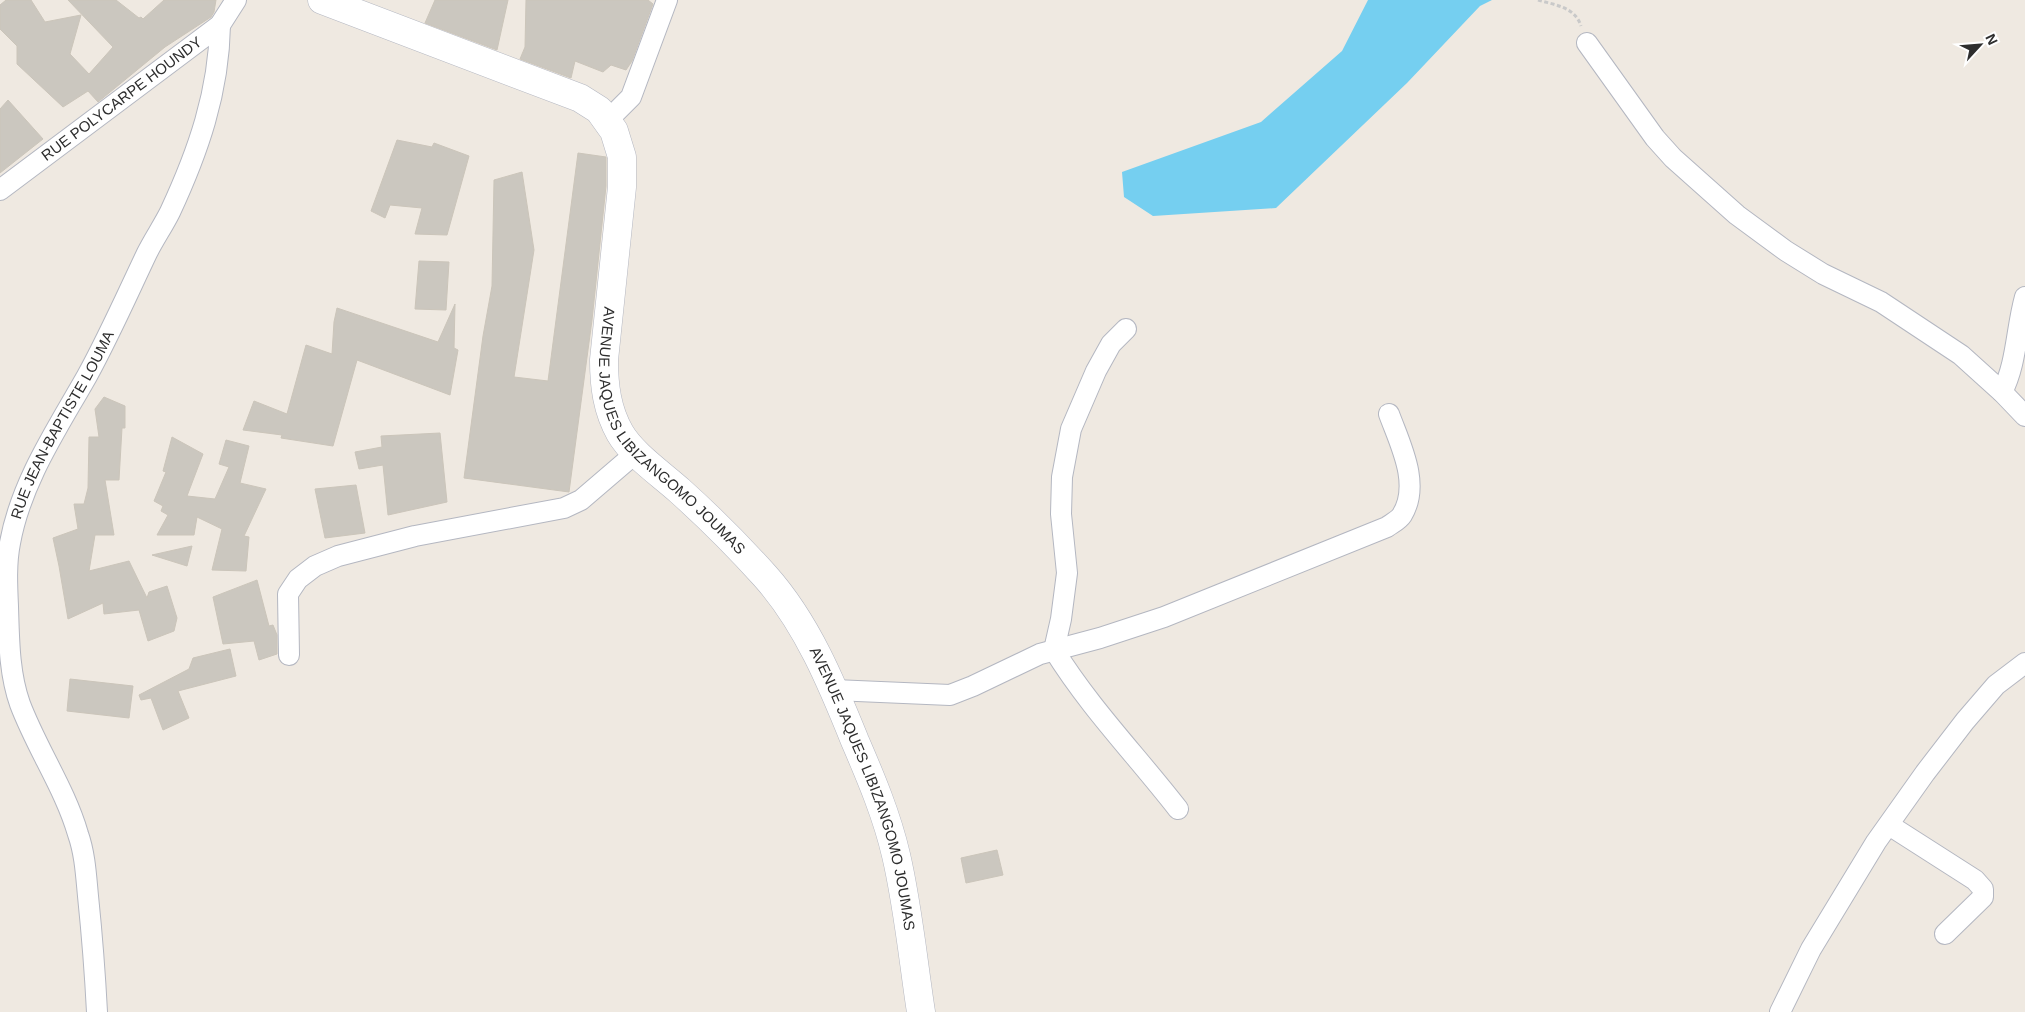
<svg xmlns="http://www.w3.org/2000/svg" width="2025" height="1012" font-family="Helvetica,sans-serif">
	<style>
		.water { fill: #75cff0 }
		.building { fill: #cbc7bf; stroke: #cbc5ba }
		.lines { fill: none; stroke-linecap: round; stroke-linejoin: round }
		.street-casing { stroke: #b4b7c1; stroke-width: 22 }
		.secondary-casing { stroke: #b4b7c1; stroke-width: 29 }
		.path { stroke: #c9c9c9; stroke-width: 3; stroke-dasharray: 4 2.5; stroke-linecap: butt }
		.street { stroke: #fff; stroke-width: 20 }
		.secondary { stroke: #fff; stroke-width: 28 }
		.labels { text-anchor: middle; stroke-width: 4; stroke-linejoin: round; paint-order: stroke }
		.street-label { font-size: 15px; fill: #2e2e2e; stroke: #fff }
	</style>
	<rect width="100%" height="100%" fill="#efe9e1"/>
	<path class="water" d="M1368 0H1492L1480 6 1407 83 1276 208 1153 216 1124 197 1122 172 1261 122 1342 51Z"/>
	<path class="building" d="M6 0H31L45 22 81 15 70 54 89 74 113 47 68 0H116L139 18 141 17 143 19 164 0H216L214 12 211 17 165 47 98 102 88 91 63 107 17 64V46L0 29V5Z
		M435 0H508L497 50 425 23Z
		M526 0H648L653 4 632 61 626 70 611 65 603 72 575 61 571 78 520 59 525 47Z
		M8 100 43 139 0 173V109Z
		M397 140 432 147 434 143 469 156 447 235 415 234 422 208 390 205 385 218 371 211Z
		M578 153 606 157V186L592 320 569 492 464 478 483 336 492 286 494 180 522 172 534 250 514 377 548 381Z
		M419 261 449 262 446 310 415 309Z
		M455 304 454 348 458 350 450 395 357 360 333 446 281 438 282 435 243 430 254 401 287 414 306 345 332 354 334 322 337 308 438 342Z
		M104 397 125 406V428H122L119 480H105L114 535H95L89 571 129 561 147 598 149 592 167 586 177 618 174 631 148 641 139 610 104 614 103 603 68 619 59 566 53 538 78 529 74 504H84L88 488 89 437H99L95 409Z
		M440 433 447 502 388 515 383 465 359 469 355 452 382 447 381 436Z
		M172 437 203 454 187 496 215 499 229 467 219 464 226 440 249 446 240 483 266 489 244 536 249 537 246 571 212 570 222 529 197 517 194 535H157L168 515 161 511 163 506 154 501 166 472 163 471Z
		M356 485 365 533 325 538 315 489Z
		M192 546 187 566 152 555Z
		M257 580 269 626 273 625 277 635V654L259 660 254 641 223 644 213 597Z
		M230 649 236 676 178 691 189 718 163 730 151 698 141 700 139 695 189 669 193 658Z
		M70 679 133 686 129 718 67 711Z
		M997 850 1003 875 966 883 961 858Z"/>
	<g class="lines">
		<defs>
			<g id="street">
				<path d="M1587 43 1655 138 1673 158 1737 215 1786 251 1823 274 1881 302 1961 355 2002 392 2025 416"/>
				<path d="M607 121 631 97 667 0"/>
				<path id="s1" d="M0 190 220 25 236 0"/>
				<path d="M1126 329 1111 344 1096 371 1071 429 1062 477 1061 514 1067 573 1061 619 1054 650C1090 708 1136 755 1178 809"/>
				<path d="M2002 392C2017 363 2016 329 2025 297"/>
				<path d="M289 655 288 594 298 579 315 566 338 556 415 536 564 508 581 500 637 452"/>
				<path d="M834 690 950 695 973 686 1040 654 1100 638 1164 617 1387 527C1391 524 1399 520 1402 515 1421 484 1400 444 1389 414"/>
				<path d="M1889 825 1975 880 1983 889V897L1945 934"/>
				<path id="s2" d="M97 1012C95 973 92 935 88 896 86 875 85 854 78 834 65 789 37 749 20 704 9 673 9 639 8 606 7 585 6 563 10 543 21 482 57 429 87 376 109 336 127 295 147 253 154 239 163 226 170 212 198 152 219 92 220 25"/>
				<path d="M1780 1012 1811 949 1876 842 1925 773 1965 721 1996 685 2025 663"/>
			</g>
			<g id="secondary">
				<path id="s3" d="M322 0 580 98 599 110 614 131 622 157V187L604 360C604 386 607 410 620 433 632 454 661 474 680 491 710 518 738 546 765 576 807 623 832 684 855 741 871 778 887 816 896 855 908 906 913 960 921 1012"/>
			</g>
		</defs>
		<use href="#street" class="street-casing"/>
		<use href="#secondary" class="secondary-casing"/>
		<path class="path" d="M1538 0C1555 5 1575 7 1581 26"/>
		<use href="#street" class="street"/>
		<use href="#secondary" class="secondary"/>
	</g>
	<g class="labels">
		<g class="street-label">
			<text dy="5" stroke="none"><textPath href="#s1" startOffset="152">RUE POLYCARPE HOUNDY</textPath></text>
			<text dy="5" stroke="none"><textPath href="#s2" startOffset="614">RUE JEAN-BAPTISTE LOUMA</textPath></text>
			<text dy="5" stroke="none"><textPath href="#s3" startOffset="652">AVENUE JAQUES LIBIZANGOMO JOUMAS</textPath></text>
			<text dy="5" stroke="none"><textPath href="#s3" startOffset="1072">AVENUE JAQUES LIBIZANGOMO JOUMAS</textPath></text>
		</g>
	</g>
	<g transform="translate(1980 45) rotate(64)" stroke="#ffffff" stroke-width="4" paint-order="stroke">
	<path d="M0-4L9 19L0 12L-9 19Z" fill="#2e2e2e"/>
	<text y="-8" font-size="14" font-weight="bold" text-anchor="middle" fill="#2e2e2e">N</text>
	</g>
</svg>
